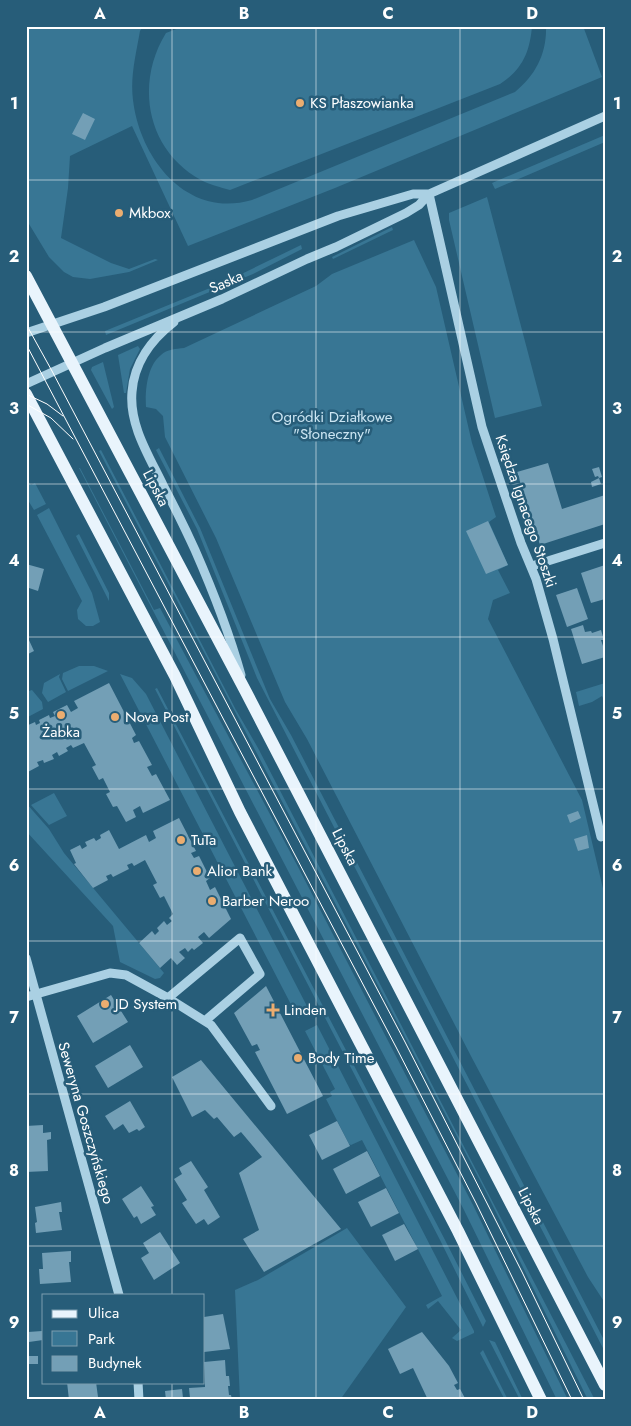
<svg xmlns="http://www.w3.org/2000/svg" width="631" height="1426" font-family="Jost,sans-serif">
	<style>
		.green { fill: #387694 }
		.building { fill: #739fb6 }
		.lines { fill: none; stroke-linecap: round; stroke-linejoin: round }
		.minor { stroke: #aad0e3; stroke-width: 9 }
		.major { stroke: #e9f4fc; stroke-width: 12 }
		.tram { stroke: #fff; stroke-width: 1 }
		.grid { fill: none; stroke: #fff; stroke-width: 1; stroke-opacity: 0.55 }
		.poi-dot { fill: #ebad70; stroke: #275d79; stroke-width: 2 }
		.labels { text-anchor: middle; stroke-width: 5; stroke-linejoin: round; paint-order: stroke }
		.poi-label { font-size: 15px; fill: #fff; stroke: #275d79; text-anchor: start }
		.street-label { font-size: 15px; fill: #fff; stroke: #275d79 }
		.park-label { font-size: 15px; fill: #cce6f3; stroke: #275d79 }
		.neatline { fill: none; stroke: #fff; stroke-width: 2 }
		.grid-label { font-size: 16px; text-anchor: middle; font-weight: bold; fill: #fff }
	</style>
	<rect width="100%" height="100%" fill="#275d79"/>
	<path class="green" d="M26 26H143L140 31C136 54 130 77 133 100 140 159 187 219 252 200L515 92C536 75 547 53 546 26H583L602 77 335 188 188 246 132 126 70 156 68 188 61 238 111 263 129 269 155 259 158 260 129 272 90 279 73 277 64 272 49 257 26 219Z
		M184 26H532C530 52 522 70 500 84L230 190C220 187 210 185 201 180 146 150 135 83 166 33Z
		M605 135V142L495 189 492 183Z
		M487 197 542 406 495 418 449 220V213Z
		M392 227 393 230 333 259 332 257Z
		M414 240 436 287 472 443 496 517 489 522 508 565 498 570 510 593 493 600 488 619 582 800 605 897V1303L588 1277 472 1058 307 739 285 702 216 538 165 437 163 416 156 409 146 407C145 391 147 366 161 355 167 349 176 349 184 348L316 286 332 274Z
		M301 245 302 249 253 274 106 335 105 331 227 281Z
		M138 346 140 349 130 369 126 393H124L118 355Z
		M103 362 114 407 112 409 91 370 92 367Z
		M159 448 200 528 270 699 291 735 605 1342V1352L257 678 197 529 156 450Z
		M101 450 236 710 258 748 595 1400H588L488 1196 99 451Z
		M79 468H80L154 610 160 608 297 865 473 1205 568 1400H557L464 1210Z
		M26 478 31 485 35 483 46 504 34 510 26 497Z
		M49 508 92 593 100 622 93 626H86L78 619 77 610 82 601 37 515Z
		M79 534 109 593V601L76 536Z
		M79 666H94L108 671 68 691 62 679 63 673Z
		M60 674 59 677 66 692 48 702 42 693 44 683Z
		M120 674 132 678 146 694 310 1012 298 1018Z
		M605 683V702L602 696 592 702 579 706 576 692Z
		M157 688 444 1238 486 1321 483 1327 440 1240 155 689Z
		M32 690 42 702 43 709 26 718V692Z
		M54 793 67 816 49 825 31 805Z
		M26 803 49 829 64 853 164 973 160 978 155 979 120 962 113 926 26 831Z
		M317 1025 474 1331V1333L457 1341 452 1338 461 1330 438 1301 428 1309 426 1305 442 1296 362 1140 351 1145 349 1144 326 1099 332 1096 330 1092 335 1089 305 1031Z
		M347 1228 406 1307 340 1400H240L235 1290 258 1280Z
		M489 1340 495 1342 523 1400H520Z
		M483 1350 508 1400H505L480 1353Z"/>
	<path class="building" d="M83 113 95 119 85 140 72 134Z
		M548 463 562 509 605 495V524L540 545 517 472Z
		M599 467 602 477 599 478 601 484 592 487 591 482 599 478 598 476 595 477 592 469Z
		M488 521 508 565 486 574 466 531Z
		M26 564 44 569 38 591 26 587Z
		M605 565V599L591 603 581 573Z
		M577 588 588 619 567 627 556 595Z
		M583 625 585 632 591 631 592 633 601 630 604 640H601L603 646 605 645V657L582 664 571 629Z
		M28 638 34 651 26 655V639Z
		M109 683 136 735 132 738 134 743 139 741 152 765 147 767 152 776 156 774 170 800 143 813 140 806 133 810 136 817 126 822 117 806 113 807 106 794 110 792 103 778 99 780 92 767 96 765 84 743 73 748 71 745 66 748 68 751 59 756 57 752 52 755 54 759 44 763 43 760 37 762 39 766 26 773V726L35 722 36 725 40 723 39 720 49 715 50 718 55 716 53 712 67 705 71 712 78 708 74 701Z
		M578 811 581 818 570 823 567 815Z
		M179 818 196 851 191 853 194 858 199 856 210 878 206 881 210 890 215 887 231 919 209 938 204 932 198 937 203 943 194 950 192 948 188 952 185 948 179 952 185 958 177 965 171 958 160 968 139 943 152 931 155 935 159 931 157 928 164 921 167 925 172 921 169 918 173 914 164 896 160 898 153 885 157 883 145 860 134 866 132 863 127 865 129 869 113 877 111 874 106 876 108 880 93 888 74 864 76 863 70 850 80 845 82 849 87 846 85 842 94 838 96 841 101 838 100 835 109 830 119 849 146 835 149 842 156 838 153 831Z
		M587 835 589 848 578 851 574 839Z
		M266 986 323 1096 287 1114 255 1052 260 1050 257 1044 252 1046 234 1013Z
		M111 995 128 1022 93 1043 77 1016Z
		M130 1045 143 1067 108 1088 95 1066Z
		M201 1060 341 1229 264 1272 243 1239 259 1230 239 1173 262 1157 241 1132 234 1137 217 1117 214 1119 205 1110 192 1117 172 1077Z
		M130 1101 145 1127 139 1131 137 1129 129 1133 123 1124 114 1130 105 1116Z
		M337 1121 350 1146 322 1160 309 1135Z
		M43 1125V1133L51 1132V1139L47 1140 48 1171 26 1172V1126Z
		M367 1151 380 1176 346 1194 333 1169Z
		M191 1161 208 1187 204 1190 220 1217 208 1225 204 1219 196 1224 182 1203 187 1200 174 1179 182 1174 179 1168Z
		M141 1186 154 1206 151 1207 156 1215 141 1224 137 1216 134 1218 122 1199Z
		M386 1188 399 1213 371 1227 358 1202Z
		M61 1202 62 1212H59L62 1230 36 1233 35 1223 37 1222 35 1207Z
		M404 1224 418 1249 395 1261 382 1235Z
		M160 1232 180 1263 154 1280 141 1258 149 1253 143 1243Z
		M71 1251V1262H69L71 1282 40 1284 39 1269H43L42 1253Z
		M223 1314 230 1349 204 1352V1317Z
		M42 1331 43 1340 29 1342 28 1332Z
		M422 1332 449 1366 458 1383 454 1385 457 1390 460 1389 466 1400H428L413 1368 400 1374 388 1349Z
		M29 1356H38V1364H29Z
		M225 1360 226 1376H229L230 1386H228L229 1395H231L232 1400H166L165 1391 182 1389 183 1398H190L189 1388 205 1387 204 1362Z
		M67 1382H96L98 1397 85 1398 86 1400H69Z"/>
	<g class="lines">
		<path class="minor" d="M429 194 482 427 521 543 536 579 553 639 601 837
			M174 322C152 339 134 363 132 392 129 425 149 456 163 485 174 506 185 528 195 550 213 591 229 632 241 675
			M26 333 104 307 338 216 413 194H429L605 116
			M26 384 105 348 222 299 307 259 336 247 406 213 419 205 429 194
			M532 566 605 543
			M26 958 119 1295
			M26 997 110 973 126 975 168 998 211 1025 271 1106
			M168 998 240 938 260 974 206 1020
			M138 1382 139 1400"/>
		<path class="major" d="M26 276 246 692 605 1385
			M26 394 175 676 240 812 458 1231 541 1400"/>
		<path class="tram" d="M26 324 52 371 405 1042 522 1272 584 1400
			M26 344 396 1047 476 1203 572 1400
			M26 394 47 404 63 416
			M26 404 51 418 73 439"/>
	</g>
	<path class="grid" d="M172 26V1295M316 26V1400M460 26V1400M26 180H605M26 332H605M26 484H605M26 637H605M26 789H605M26 941H605M26 1094H605M26 1246H605M172 1382V1400"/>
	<g class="poi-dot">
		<circle cx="300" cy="103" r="5"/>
		<circle cx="119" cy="213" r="5"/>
		<circle cx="61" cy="715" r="5"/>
		<circle cx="115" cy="717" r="5"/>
		<circle cx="181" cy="840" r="5"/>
		<circle cx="197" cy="871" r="5"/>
		<circle cx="212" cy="901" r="5"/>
		<circle cx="105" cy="1004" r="5"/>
		<path d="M270.5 1002.5h5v5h5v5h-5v5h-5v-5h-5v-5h5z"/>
		<circle cx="298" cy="1058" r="5"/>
	</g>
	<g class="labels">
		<g class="poi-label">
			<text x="310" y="108">KS Płaszowianka</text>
			<text x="129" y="218">Mkbox</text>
			<text x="125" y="722">Nova Post</text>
			<text x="61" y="737" text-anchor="middle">Żabka</text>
			<text x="191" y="845">TuTa</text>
			<text x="207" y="876">Alior Bank</text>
			<text x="222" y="906">Barber Neroo</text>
			<text x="115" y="1009">JD System</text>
			<text x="284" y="1015">Linden</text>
			<text x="308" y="1063">Body Time</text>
		</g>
		<g class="street-label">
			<text transform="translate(226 282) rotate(-24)" y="5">Saska</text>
			<text transform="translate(156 488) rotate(62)" y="5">Lipska</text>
			<text transform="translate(526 511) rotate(71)" y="5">Księdza Ignacego Stoszki</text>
			<text transform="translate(345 847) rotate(63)" y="5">Lipska</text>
			<text transform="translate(86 1123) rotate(74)" y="5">Seweryna Goszczyńskiego</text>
			<text transform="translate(531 1206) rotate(63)" y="5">Lipska</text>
		</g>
		<g class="park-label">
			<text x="332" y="422">Ogródki Działkowe<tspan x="332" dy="17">"Słoneczny"</tspan></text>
		</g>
	</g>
	<rect width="631" height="1426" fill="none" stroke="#275d79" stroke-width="55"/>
	<rect x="42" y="1294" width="162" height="90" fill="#275d79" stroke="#7d9eaf"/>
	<rect x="52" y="1310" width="25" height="8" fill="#e9f4fc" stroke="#7d9eaf"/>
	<text x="88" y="1318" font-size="15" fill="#ffffff">Ulica</text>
	<rect x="52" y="1331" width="25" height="15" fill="#387694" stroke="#7d9eaf"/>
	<text x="88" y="1344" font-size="15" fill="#ffffff">Park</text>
	<rect x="52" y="1356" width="25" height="15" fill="#739fb6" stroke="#7d9eaf"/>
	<text x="88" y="1368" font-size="15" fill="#ffffff">Budynek</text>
	<rect x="28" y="28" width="576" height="1370" class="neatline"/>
	<g class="grid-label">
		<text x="100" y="19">A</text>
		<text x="244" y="19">B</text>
		<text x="388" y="19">C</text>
		<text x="532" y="19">D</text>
		<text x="14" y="109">1</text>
		<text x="617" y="109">1</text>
		<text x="14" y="262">2</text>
		<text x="617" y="262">2</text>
		<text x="14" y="414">3</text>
		<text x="617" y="414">3</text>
		<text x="14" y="566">4</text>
		<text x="617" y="566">4</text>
		<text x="14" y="719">5</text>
		<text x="617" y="719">5</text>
		<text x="14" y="871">6</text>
		<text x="617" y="871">6</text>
		<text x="14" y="1023">7</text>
		<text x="617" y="1023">7</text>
		<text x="14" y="1176">8</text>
		<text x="617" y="1176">8</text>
		<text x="14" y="1328">9</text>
		<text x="617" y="1328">9</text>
		<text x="100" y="1418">A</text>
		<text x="244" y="1418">B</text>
		<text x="388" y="1418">C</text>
		<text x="532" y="1418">D</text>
	</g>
</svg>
